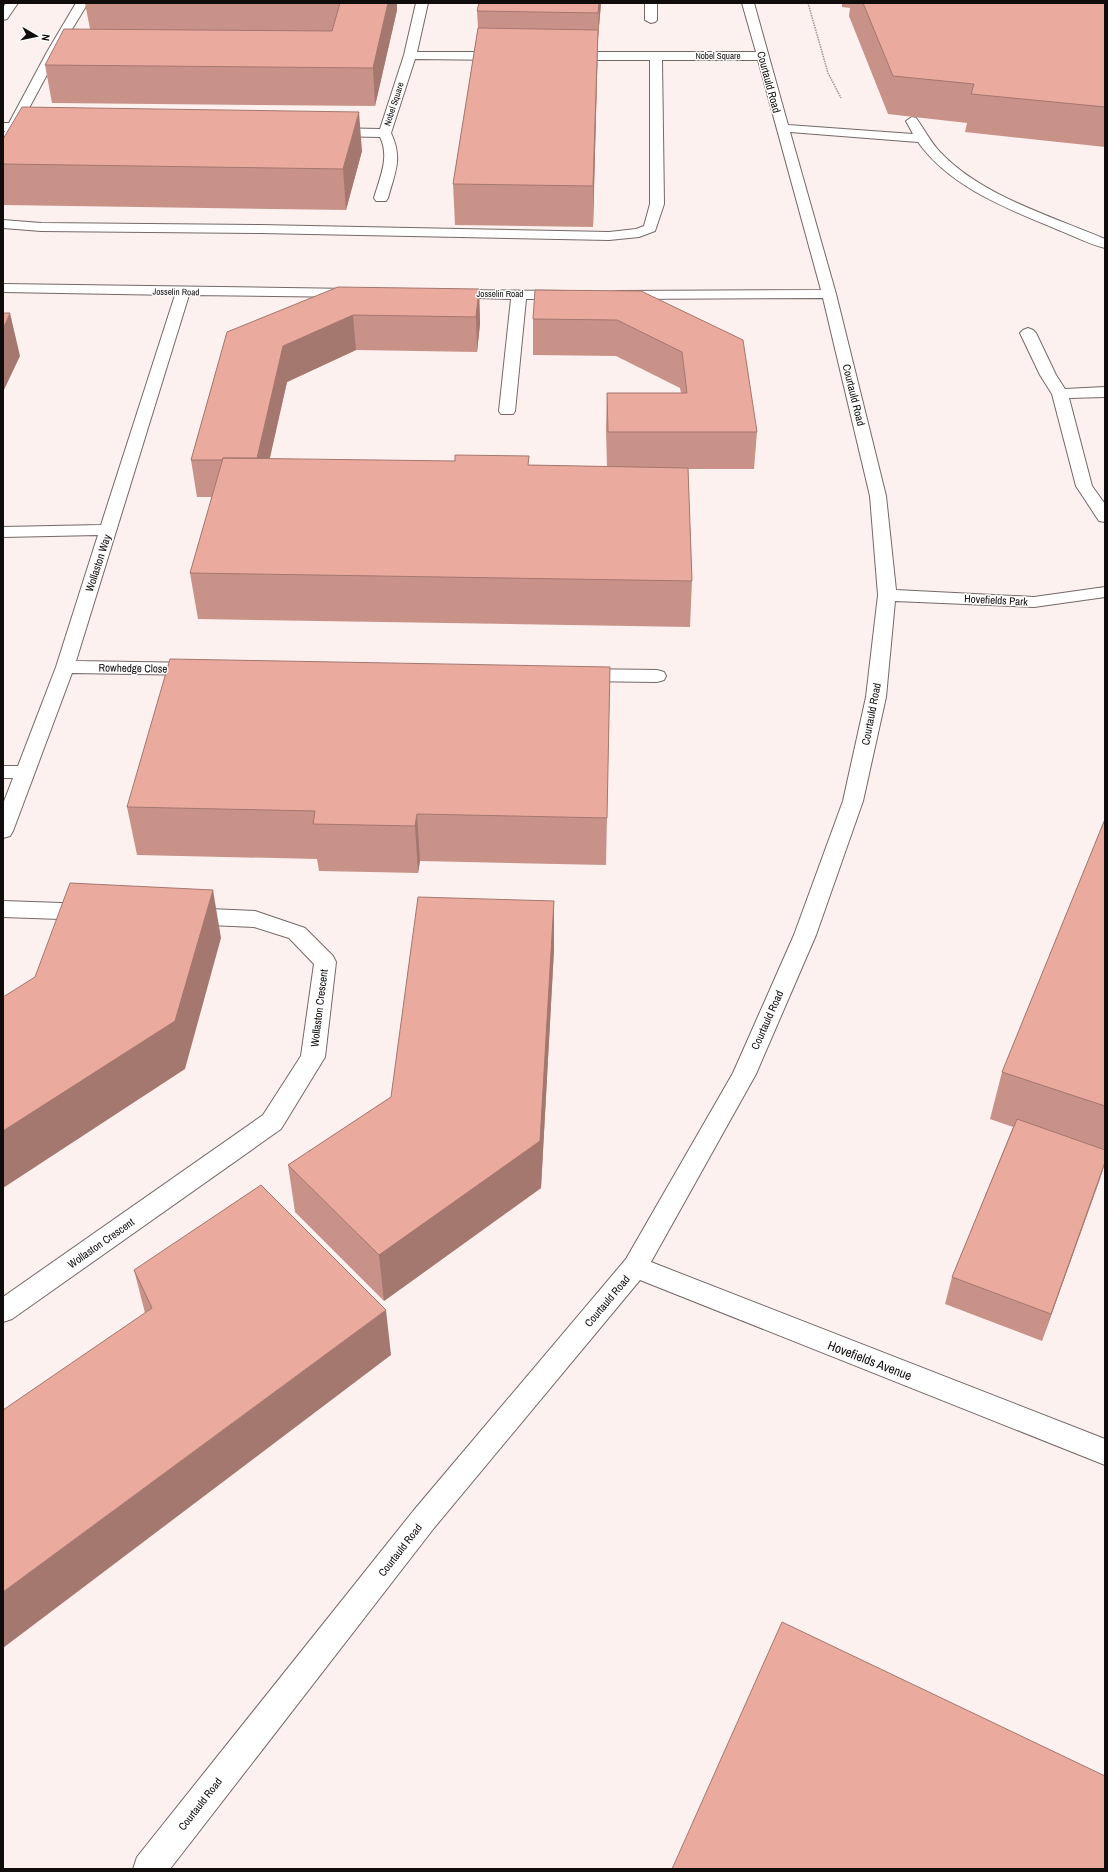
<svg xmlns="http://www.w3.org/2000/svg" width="1108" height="1872" font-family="'Archivo Narrow',sans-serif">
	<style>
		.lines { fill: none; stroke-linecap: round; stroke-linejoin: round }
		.minor-casing { stroke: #746967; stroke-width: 2 }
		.path { stroke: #9e9594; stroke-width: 1.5; stroke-dasharray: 1.5 1; stroke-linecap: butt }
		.minor { fill: #fff; fill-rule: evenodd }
		.wall { fill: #c99288 }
		.shaded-wall { fill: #a4776f }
		.building { fill: #eaaa9e; stroke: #a4776f }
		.labels { text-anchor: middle; stroke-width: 3; stroke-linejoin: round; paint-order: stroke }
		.far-street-label { font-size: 9px; fill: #100c0c; stroke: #fff }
		.street-label { font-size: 11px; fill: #100c0c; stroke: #fff }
		.near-street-label { font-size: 13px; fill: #100c0c; stroke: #fff }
	</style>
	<rect width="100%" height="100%" fill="#fdf1ef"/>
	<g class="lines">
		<defs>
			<path id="minor" d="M6 3H18L7 19 3 20V8Z
				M76 3H88L60 49 63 52 57 56 21 123H40L46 127 40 131H17L8 149 3 150V134L5 131H3V123H9L47 52Z
				M416 3H428L417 52H503L509 56 503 60 415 59 391 133C403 159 395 172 388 198L386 201H376L374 198C380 177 390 157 380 137L330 136 324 132 330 128 380 129 404 55Z
				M645 3H657V20L655 22 651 23 645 20Z
				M742 3H754L788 125 913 134 906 121 912 117 916 118C925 130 931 143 941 153 982 196 1051 216 1105 239V248C1088 244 1072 235 1056 229 1006 208 950 187 918 142L790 132 836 294 886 496 896 590 1034 597 1105 587V597L1034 607 895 601 886 697 863 801 816 935 756 1074 651 1262 1105 1439V1465L640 1280 434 1528 170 1869H133L137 1857 414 1510 626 1259 733 1073 794 935 843 801 866 697 878 595 870 496 823 298 618 299 613 298 611 295 613 292 618 291 821 290 758 60H662L664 204 655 231 639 237 609 240 260 233 41 231 3 228V220L41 223 260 225 609 232 636 229 644 226 650 204V60H569L563 56 569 52H756Z
				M3 284 352 289 357 290 359 293 357 296 352 297 189 295 76 661 198 663 205 665 207 669 205 673 198 675 72 673 13 831 10 836 3 838V804L13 778H3V766H18L56 667 98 535 3 537V527L101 525 175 295 3 292Z
				M450 290 564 291 569 292 571 295 569 298 564 299H526L515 411 513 414H501L499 411 511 299 445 297 443 294 445 291Z
				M1028 328 1033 330 1036 333 1056 375 1065 389 1105 387V397L1069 398 1092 486 1105 504V522L1099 521 1076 486 1052 394 1040 375 1020 333 1023 330Z
				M580 669 657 670 664 672 666 676 664 680 657 682 580 681 573 679 571 675 573 671Z
				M3 901 90 904 98 907 101 912 98 917 90 920 3 917Z
				M188 908 255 911 305 928 333 956 336 962 325 1057 281 1129 12 1319 3 1322V1297L263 1115 301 1056 314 964 289 938 254 927 188 924 180 921 177 916 180 911Z"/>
		</defs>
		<use href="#minor" class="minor-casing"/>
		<path class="path" d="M808 3 828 73 841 98"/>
		<use href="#minor" class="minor"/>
	</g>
	<path class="wall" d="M85 3H397V10L375 106 52 103 45 65 90 29Z
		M601 3 598 38 593 227 455 225 453 184 478 28 477 11Z
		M842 3H1105V147L965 132 967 123 888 114 849 16 850 8 842 7Z
		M3 139 362 151 346 210 3 205Z
		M479 289 480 324 477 352 356 350 287 382 269 459 529 465 607 467 606 429 607 393H681L680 388 616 356 533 355V319L641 291 757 432 754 469H688L692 581 690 627 198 619 190 573 212 497H197L191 460 227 332Z
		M610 667 606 865 420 861 418 873 319 871 317 859 137 855 127 807Z
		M1105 819V1163L1042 1341 945 1304 952 1277 1013 1127 990 1119 1002 1072Z
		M554 949 541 1188 384 1301 295 1212 288 1165 391 1097Z
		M134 1270 391 1355 145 1313Z"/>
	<path class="shaded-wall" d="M388 3H397V10L375 106 373 68Z
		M599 3H601L598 38 593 227V186Z
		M359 112 362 151 346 210 343 169Z
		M479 289 480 324 477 352 476 317Z
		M10 313 20 356 3 392V329Z
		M353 315 356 350 287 382 261 498 256 461 283 346Z
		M417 814 420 861 418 873 415 826Z
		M213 890 221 938 185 1069 3 1188V1131Z
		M554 901V949L541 1188 384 1301 379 1255Z
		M1105 1163 1100 1179 1042 1341 1051 1314Z
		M386 1310 391 1355 3 1648V1592Z"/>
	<path class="building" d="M340 3H388L373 68 45 65 64 29 332 31Z
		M479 3H599L598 13 477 11Z
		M863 3H1105V107L971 94 974 84 893 76Z
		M478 28 598 30 593 186 453 184Z
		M22 107 359 112 343 169 3 164V139Z
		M338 287 479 289 476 317 353 315 283 346 257 458H223L222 460H191L227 332Z
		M535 290 641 291 743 340 757 432H608L607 393H687L682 352 617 320 533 319Z
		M3 313H10L3 329Z
		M455 455 529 456 528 465 688 468 692 581 190 573 223 458 455 461Z
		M170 659 610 667 607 818 417 814 415 826 313 824 315 811 127 807Z
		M1105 819V1106L1002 1072Z
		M70 883 213 890 175 1021 3 1131V997L35 977Z
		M418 897 554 901 540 1141 379 1255 288 1165 391 1097Z
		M1017 1119 1105 1150V1162L1051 1314 952 1277Z
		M261 1185 386 1310 3 1592V1410L152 1308 134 1270Z
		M782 1622 1105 1776V1869H672Z"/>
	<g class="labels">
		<g class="far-street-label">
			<text x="718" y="59">Nobel Square</text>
			<text transform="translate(394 104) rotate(-72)" y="3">Nobel Square</text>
			<text transform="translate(176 292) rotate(1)" y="3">Josselin Road</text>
			<text x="500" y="297">Josselin Road</text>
		</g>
		<g class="street-label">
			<text transform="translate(769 82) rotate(75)" y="4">Courtauld Road</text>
			<text transform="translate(854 395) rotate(76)" y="4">Courtauld Road</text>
			<text transform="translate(98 563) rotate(-72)" y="4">Wollaston Way</text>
			<text transform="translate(996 600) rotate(3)" y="4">Hovefields Park</text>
			<text transform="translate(133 668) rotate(1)" y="4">Rowhedge Close</text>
			<text transform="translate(871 714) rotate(-79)" y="4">Courtauld Road</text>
			<text transform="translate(319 1008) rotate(-83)" y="4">Wollaston Crescent</text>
			<text transform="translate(767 1020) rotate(-66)" y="4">Courtauld Road</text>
			<text transform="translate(101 1243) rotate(-35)" y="4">Wollaston Crescent</text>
			<text transform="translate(607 1301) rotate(-50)" y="4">Courtauld Road</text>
			<text transform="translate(400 1550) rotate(-52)" y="4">Courtauld Road</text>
			<text transform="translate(200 1804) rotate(-52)" y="4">Courtauld Road</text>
		</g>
		<g class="near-street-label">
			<text transform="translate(870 1360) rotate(21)" y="5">Hovefields Avenue</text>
		</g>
	</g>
	<rect width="1108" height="1872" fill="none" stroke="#100c0c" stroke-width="8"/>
	<g transform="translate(36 36) rotate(99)" stroke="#ffffff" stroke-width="3" paint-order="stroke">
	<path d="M0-3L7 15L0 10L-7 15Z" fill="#100c0c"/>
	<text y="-6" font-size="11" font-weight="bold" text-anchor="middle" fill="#100c0c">N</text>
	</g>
</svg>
